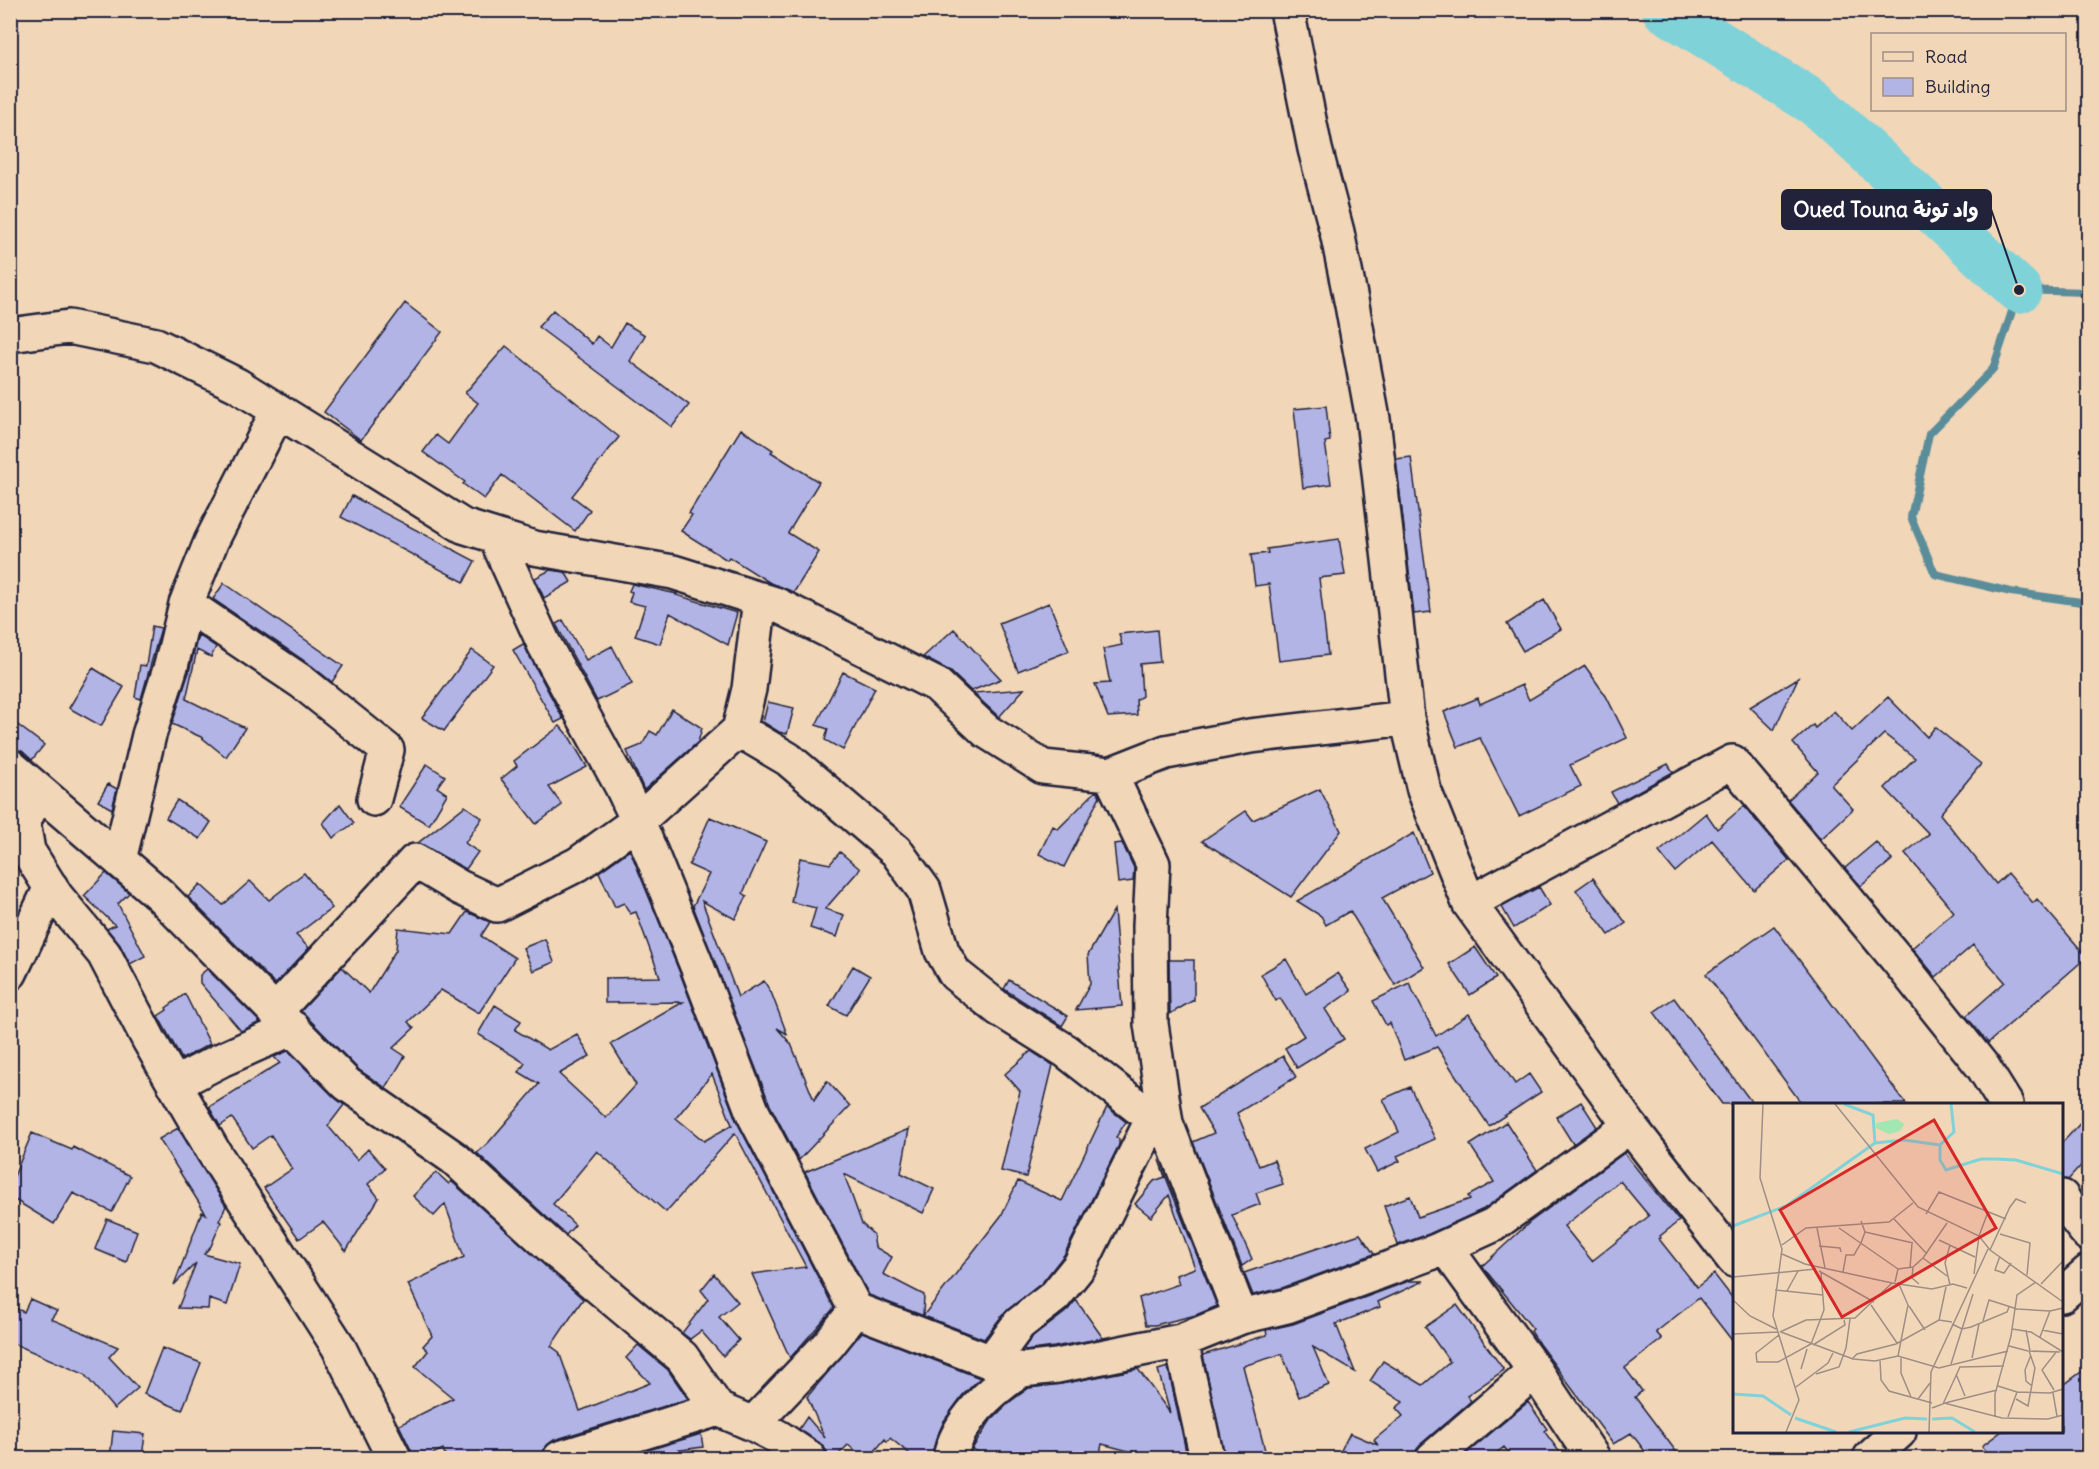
<svg xmlns="http://www.w3.org/2000/svg" width="2099" height="1469" font-family="Delius,'Playpen Sans Arabic',sans-serif">
	<style>
		.lines { fill: none; stroke-linecap: round; stroke-linejoin: round }
		.stream { stroke: #5a8c9a; stroke-width: 8 }
		.river { stroke: #80d2d9; stroke-width: 46 }
		.building { fill: #b2b4e5; stroke: #22223b; stroke-width: 1.5; fill-rule: evenodd }
		.minor-casing { stroke: #22223b; stroke-width: 38 }
		.minor { stroke: #f1d6b8; stroke-width: 33 }
		.inset-river { fill: none; stroke: #80d2d9; stroke-width: 3 }
		.inset-road { fill: none; stroke: #9e8e86; stroke-width: 1.5 }
		.view { fill: #d62828; fill-opacity: 0.15; stroke: #d62828; stroke-width: 3 }
		.inset-edge { fill: none; stroke: #22223b; stroke-width: 3 }
		.leader { fill: none; stroke: #22223b; stroke-width: 2 }
		.callout-dot { fill: #22223b; stroke: #f1d6b8; stroke-width: 2 }
		.callout { fill: #22223b; stroke: #22223b; stroke-width: 2 }
		.callout-label { font-size: 21px; text-anchor: middle; font-weight: bold; fill: #fff }
	</style>
	<rect width="100%" height="100%" fill="#f1d6b8"/>
	<filter id="ink" filterUnits="userSpaceOnUse"><feTurbulence type="fractalNoise" baseFrequency=".0167" numOctaves="2"/><feDisplacementMap in="SourceGraphic" scale="12" xChannelSelector="R" yChannelSelector="G"/><feConvolveMatrix kernelMatrix="1 2 1 2 8 2 1 2 1" color-interpolation-filters="sRGB"/></filter>
	<g filter="url(#ink)">
		<g class="lines">
			<path class="stream" d="M2088 292 2019 290 1993 369 1929 434 1911 517 1935 574 2011 592 2088 603"/>
			<path class="river" d="M1665 10 1816 104 2019 290"/>
		</g>
		<path class="building" d="M405 303 442 332 361 440 324 412Z
			M553 310 592 344 597 336 611 347 625 323 645 335 630 361 689 405 672 427 538 327Z
			M506 346 619 437 572 496 590 510 575 531 502 475 484 499 463 484 465 482 423 452 436 435 448 444 478 403 465 393Z
			M1326 406 1330 441 1325 442 1331 484 1303 488 1294 409Z
			M741 429 773 450 771 452 819 482 788 533 819 552 794 592 772 584 729 557 727 560 681 531 692 515 689 513Z
			M1411 457 1431 612 1414 614 1396 459Z
			M352 496 475 561 464 582 341 517Z
			M1339 539 1345 575 1319 578 1328 655 1279 661 1269 584 1255 586 1251 555 1268 553 1267 549Z
			M550 570 565 572 571 582 544 598 535 578Z
			M224 583 343 666 332 682 312 666 213 599Z
			M632 584 677 594 676 595 737 613 728 645 670 613 660 644 635 636 645 606 629 602 632 592 629 591Z
			M1544 600 1561 629 1523 651 1507 624Z
			M1049 603 1069 651 1018 671 999 623Z
			M563 620 586 660 612 646 632 684 597 701 556 624Z
			M152 626 161 628 141 699 135 697 140 665 146 666Z
			M954 629 1001 679 971 691 950 671 923 657Z
			M1157 630 1160 662 1140 664 1142 696 1136 700 1137 715 1108 717 1095 684 1110 683 1103 649 1122 645 1119 634Z
			M198 635 216 647 211 657 197 650 186 699 245 728 226 757 201 737 172 724 189 672Z
			M523 644 563 719 555 723 513 650Z
			M472 650 493 665 444 731 422 718Z
			M1585 666 1606 696 1627 738 1570 765 1581 786 1519 816 1480 738 1458 747 1444 712 1478 698 1480 704 1522 685 1529 700Z
			M93 668 124 687 101 726 69 708Z
			M843 672 875 688 843 750 825 740 828 729 816 725Z
			M1798 678 1774 730 1750 707Z
			M1024 689 999 717 973 693Z
			M1888 697 1927 737 1935 727 1981 764 1940 814 1996 884 2008 873 2033 903 2037 899 2087 957 1988 1043 1966 1016 2005 982 1973 945 1936 977 1912 948 1954 912 1905 853 1929 834 1885 788 1915 758 1884 734 1831 785 1853 809 1821 839 1788 800 1818 772 1793 743 1813 725 1815 728 1834 711 1852 731Z
			M768 702 794 708 787 734 779 732 763 722Z
			M672 709 702 728 698 742 644 790 627 751 642 745 650 731 657 735Z
			M10 719 44 745 32 760 22 751 10 748Z
			M560 726 570 738 587 767 549 787 562 805 536 824 501 779 517 766 514 761Z
			M427 764 445 776 437 787 447 794 429 825 399 807Z
			M1668 764 1673 772 1617 803 1611 792Z
			M108 784 117 789 112 809 98 801Z
			M1320 789 1341 831 1291 897 1202 841 1246 811 1253 820Z
			M1096 791 1100 796 1064 867 1039 854 1053 826 1058 829Z
			M177 800 211 822 200 839 166 818Z
			M340 804 354 823 333 838 323 823Z
			M465 806 482 818 465 843 478 852 466 869 418 843Z
			M1744 806 1789 860 1754 890 1712 840 1675 872 1659 852 1706 813 1717 829Z
			M710 817 766 842 743 893 747 896 735 919 702 901 738 997 764 981 771 992 787 1034 777 1028 791 1044 814 1100 827 1081 850 1106 799 1160 770 1105 693 906 709 874 689 865Z
			M1414 833 1430 872 1382 898 1424 967 1395 985 1350 911 1326 925 1321 916 1297 901Z
			M1876 842 1892 860 1861 886 1845 868Z
			M1122 843 1134 868 1133 881 1118 883 1114 844Z
			M630 850 680 973 736 1120 834 1308 790 1358 752 1274 806 1267 735 1133 666 1212 597 1151 553 1204 575 1225 566 1235 477 1153 489 1142 539 1084 519 1072 525 1063 478 1034 495 1005 521 1021 515 1030 548 1050 577 1034 590 1056 559 1074 606 1118 636 1085 611 1044 683 1002 605 1003V978L660 977 636 912 630 914 624 903 615 907 599 872ZM712 1074 732 1125 704 1141 676 1118Z
			M840 852 860 869 825 909 844 915 837 937 810 928 816 908 791 902 800 858 830 864Z
			M106 873 129 893 118 904 145 956 130 964 120 945 107 929 115 925 84 896Z
			M304 873 332 908 296 935 309 948 275 984 188 897 200 884 223 905 250 881 269 900Z
			M1593 878 1626 923 1609 935 1576 890Z
			M1539 887 1550 905 1514 928 1502 907Z
			M1114 910 1122 1006 1076 1010 1090 984 1088 955Z
			M467 912 490 922 481 936 515 958 479 1013 441 990 408 1022 414 1028 393 1048 405 1056 386 1088 359 1070 301 1011 342 967 369 993 396 950 398 928 452 934Z
			M1774 926 1906 1104H1802L1706 974Z
			M545 939 554 962 533 971 523 948Z
			M1475 947 1496 978 1470 995 1449 964Z
			M1286 959 1306 994 1338 973 1351 991 1325 1009 1344 1039 1297 1068 1285 1048 1304 1036 1280 998 1276 1001 1261 974Z
			M1169 960H1194V1000L1170 1014Z
			M853 966 870 976 846 1015 829 1006Z
			M207 969 260 1022 241 1031 200 983V975Z
			M1009 980 1068 1016 1062 1026 1004 989Z
			M1409 983 1436 1036 1469 1014 1515 1084 1529 1074 1541 1092 1489 1126 1437 1047 1404 1060 1390 1023 1386 1025 1373 1001Z
			M185 994 210 1044 182 1059 158 1016 167 1010 166 1008Z
			M1674 998 1753 1104H1722L1654 1012Z
			M288 1051 334 1097 344 1105 328 1126 357 1160 368 1149 385 1168 368 1184 379 1198 346 1251 323 1222 299 1239 264 1188 292 1169 271 1135 252 1148 232 1118 220 1126 209 1107 280 1063 274 1057Z
			M1031 1051 1053 1065 1026 1177 1001 1171 1020 1091 1005 1074Z
			M1283 1056 1296 1077 1237 1113 1259 1166 1274 1160 1283 1184 1256 1193 1260 1204 1232 1215 1252 1259 1242 1266 1193 1142 1214 1133 1199 1108Z
			M1410 1087 1435 1139 1397 1156 1400 1161 1377 1172 1365 1149 1399 1132 1383 1099Z
			M1581 1102 1597 1127 1573 1144 1556 1117Z
			M1107 1107 1126 1122 1116 1137 1119 1139V1145L1064 1255 1042 1283 1004 1313 984 1339 869 1295 805 1172 909 1129 901 1173 934 1189 923 1213 844 1174 862 1224 873 1234 875 1247 892 1257 883 1274 924 1295 923 1316 1001 1216 1018 1181 1062 1201Z
			M2088 1115V1158L2068 1180 2061 1178V1144Z
			M1506 1122 1537 1170 1484 1209 1429 1234 1398 1245 1384 1206 1410 1196 1418 1217 1470 1199 1468 1196 1494 1182 1470 1145Z
			M178 1128 226 1206 219 1221 221 1222 211 1246 204 1254 240 1264 227 1305 209 1299 208 1309 178 1308 196 1263 174 1285 202 1212 206 1214 159 1139Z
			M32 1133 72 1150 73 1147 130 1176 112 1212 73 1193 54 1224 10 1197V1186Z
			M1624 1153 1679 1221 1660 1236 1661 1238 1659 1239 1697 1287 1714 1274 1734 1300V1343L1699 1298 1656 1332 1662 1339 1625 1368 1642 1391 1635 1397 1681 1458H1650L1631 1433 1613 1444 1539 1344 1531 1331 1533 1329 1482 1266 1530 1222ZM1620 1181 1649 1216 1592 1261 1564 1226Z
			M1159 1160 1217 1306 1196 1315 1155 1325H1146L1139 1298 1179 1284 1176 1275 1195 1268 1169 1195 1151 1217 1135 1204 1154 1181 1165 1177Z
			M436 1172 449 1184 451 1181 583 1299 551 1346 559 1352 580 1411 650 1383 626 1358 638 1345 668 1370 688 1399 554 1440 546 1446 542 1458H537V1453L517 1458H446L443 1449 424 1458H413L411 1450 399 1425 453 1398 415 1367 428 1351 423 1346 432 1336 408 1284 464 1257 445 1204 434 1216 413 1196Z
			M107 1219 137 1231 126 1262 95 1249Z
			M1360 1234 1374 1254 1282 1288 1253 1295 1244 1273Z
			M714 1274 738 1302 719 1317 739 1340 723 1356 701 1331 690 1339 682 1333 708 1299 701 1290Z
			M1409 1281H1424L1378 1302 1380 1307 1336 1324 1355 1372 1313 1347 1329 1385 1299 1397 1282 1354 1243 1366 1267 1458H1225L1203 1355 1267 1335 1266 1330 1293 1324Z
			M30 1299 57 1311 51 1319 118 1347 109 1357 138 1388 114 1409 84 1374 10 1342V1306L24 1312Z
			M1076 1300 1103 1338 1054 1347 1025 1351 1024 1349 1033 1337 1067 1311Z
			M1457 1305 1504 1370 1467 1396 1471 1401 1421 1444 1416 1451 1415 1458H1337L1350 1433 1378 1445 1374 1440 1403 1416 1396 1408 1403 1402 1370 1381 1383 1361 1423 1385 1450 1362 1425 1327Z
			M862 1332 980 1378 962 1396 944 1421 936 1439 931 1458H915L890 1438 887 1442 885 1439 869 1458H865L848 1445 839 1454 843 1458H828L826 1450 820 1443 799 1429 807 1417 825 1438 807 1397Z
			M162 1348 201 1363 182 1410 144 1394Z
			M1168 1367 1187 1456 1177 1458H1140L1144 1455 1102 1444 1099 1458H991L972 1449 991 1420 1011 1401 1029 1388 1061 1384 1138 1369 1170 1413 1158 1370Z
			M2088 1367V1458H1992L1982 1446 2002 1431H2061V1387Z
			M1528 1402 1547 1429 1544 1431 1564 1458H1513L1504 1447 1490 1458H1461Z
			M113 1431 145 1434 142 1458H110Z
			M701 1434 703 1447 622 1458Z"/>
		<g class="lines">
			<defs>
				<path id="minor" d="M1287 10 1315 149 1337 232 1352 305 1373 419 1407 718 1424 790 1469 903 1630 1126 1734 1260
					M10 335 69 327 156 345 237 385 463 526 534 548 673 572 775 604 937 685 986 731 1043 767 1110 774 1166 752 1250 736 1407 718
					M495 536 544 644 621 785 638 821 697 966 753 1113 856 1310 828 1345 753 1424
					M186 604 302 682 387 750 374 799
					M739 730 788 759 896 851 924 890 942 951 955 974 999 1009 1066 1051 1139 1108 1166 1123
					M10 766 160 895 347 1084 454 1158 558 1253 682 1357 718 1409 753 1424 778 1437 809 1458
					M1110 774 1153 864 1150 926 1151 1024 1166 1123 1241 1317
					M39 792 23 822 28 851 56 896 104 954 149 1040 213 1151 338 1346 394 1458
					M119 860 149 735 171 666 186 604 211 542 278 411
					M1469 903 1732 762 1896 958 1983 1067 2006 1104
					M10 973 51 887
					M275 1012 415 861 459 887 497 905 578 864 638 821 739 730 749 689 760 599
					M175 1084 221 1060 293 1028
					M2062 1197 2072 1214 2088 1234
					M1445 1247 1535 1371 1593 1458
					M2062 1295 2088 1272
					M856 1310 991 1362 1022 1370 1057 1366 1181 1341 1241 1317 1287 1306 1436 1251 1493 1225 1630 1126
					M1181 1341 1207 1458
					M991 1362 1019 1324 1055 1296 1080 1265 1154 1116
					M560 1458 718 1409
					M950 1458C957 1421 991 1390 1022 1370
					M1433 1458 1535 1371
					M1870 1458 1899 1432"/>
			</defs>
			<use href="#minor" class="minor-casing"/>
			<use href="#minor" class="minor"/>
		</g>
	</g>
	<g transform="translate(1733 1103)">
		<rect width="330" height="330" fill="#f1d6b8"/>
		<path d="M164 16 171 21 167 28 156 31 143 25V20Z" fill="#a2e6b2"/>
		<path class="inset-river" d="M111 1 140 12 142 40M218 1 221 29 207 42V57L213 67 248 56H263L283 57 330 71M0 123 53 103 142 40 171 37 207 42M0 291 30 293 58 312M62 315 103 329M199 316 219 315 242 329M116 329 172 315 194 316"/>
		<path class="inset-road" d="M30 1 27 75 49 146 40 213 66 297 53 329M102 1 185 104 246 133 257 147 330 199M193 111 206 89 273 116M161 116 194 151M84 125 92 165M106 125 165 166 162 179M132 129 180 140M267 131 297 140 294 172M206 137 242 154M49 142 73 125 156 119 180 100M86 143 107 145 108 149M257 147 277 104 283 96 293 100M49 151 72 161 159 180 199 186 220 181 234 185M267 153 262 167 271 170 278 160M190 155 214 173M180 164 179 175 186 181M177 165 179 140M165 166 180 164 190 155 214 120M86 168 141 199M110 169 113 152H121L128 140 132 129 128 118M241 171 246 133 255 109M0 174 83 166M165 179 175 202 165 253M308 181 330 158M217 182 212 160 217 142M42 187 90 192M54 188 65 168M0 197 17 213 43 226M138 202 164 240M176 203 192 227M206 217 213 184M250 218 256 197 284 206 317 208 330 205M219 221 229 226 238 224 274 209 276 204M279 226 298 229 330 249M293 227 297 248M309 227 330 231M47 229 73 217 122 215 159 180M48 229 120 256 142 258 165 253 206 265 275 248M0 231 45 229M46 232 23 250 24 259H45L78 241 91 207 88 170M307 234 317 208M80 242 112 222 111 217M276 243 295 248 327 249M298 252 292 267 293 278 299 283M168 255V270L178 294M239 255 246 221M119 256 124 251 163 241 206 217 219 219M147 257 148 277 156 288 199 300M218 261 240 191M68 266 74 246M83 271 106 264 113 245 117 216M223 271 232 293M265 283 284 289 275 314M63 284 95 260 100 250M321 287 309 267 324 248M284 289 317 290 330 286M320 290 324 313M185 296 197 280M283 296 295 303 302 265 296 248M211 300 269 315 315 316 330 312M212 300 264 287M199 305 210 301 227 264 271 263M262 313V291L278 233 284 192 303 179M196 329 198 269 255 146"/>
		<path class="view" d="M201 17 263 125 109 214 47 107Z"/>
		<rect width="330" height="330" class="inset-edge"/>
	</g>
	<path class="leader" d="M2019 290L1991 209"/>
	<circle class="callout-dot" cx="2019" cy="290" r="6"/>
	<rect class="callout" x="1782" y="190" width="209" height="39" rx="6"/>
	<g class="callout-label">
		<text x="1886" y="217">Oued Touna واد تونة</text>
	</g>
	<rect width="2099" height="1469" fill="none" stroke="#f1d6b8" stroke-width="36"/>
	<rect x="18" y="18" width="2063" height="1433" fill="none" stroke="#22223b" stroke-width="2" filter="url(#ink)"/>
	<rect x="1871" y="33" width="195" height="78" fill="#f1d6b8" stroke="#9e8e86" stroke-width="1.5"/>
	<rect x="1883" y="52" width="30" height="9" fill="#f1d6b8" stroke="#9e8e86" stroke-width="1.5"/>
	<text x="1925" y="63" font-size="18" fill="#22223b">Road</text>
	<rect x="1883" y="78" width="30" height="18" fill="#b2b4e5" stroke="#9e8e86" stroke-width="1.5"/>
	<text x="1925" y="93" font-size="18" fill="#22223b">Building</text>
</svg>
